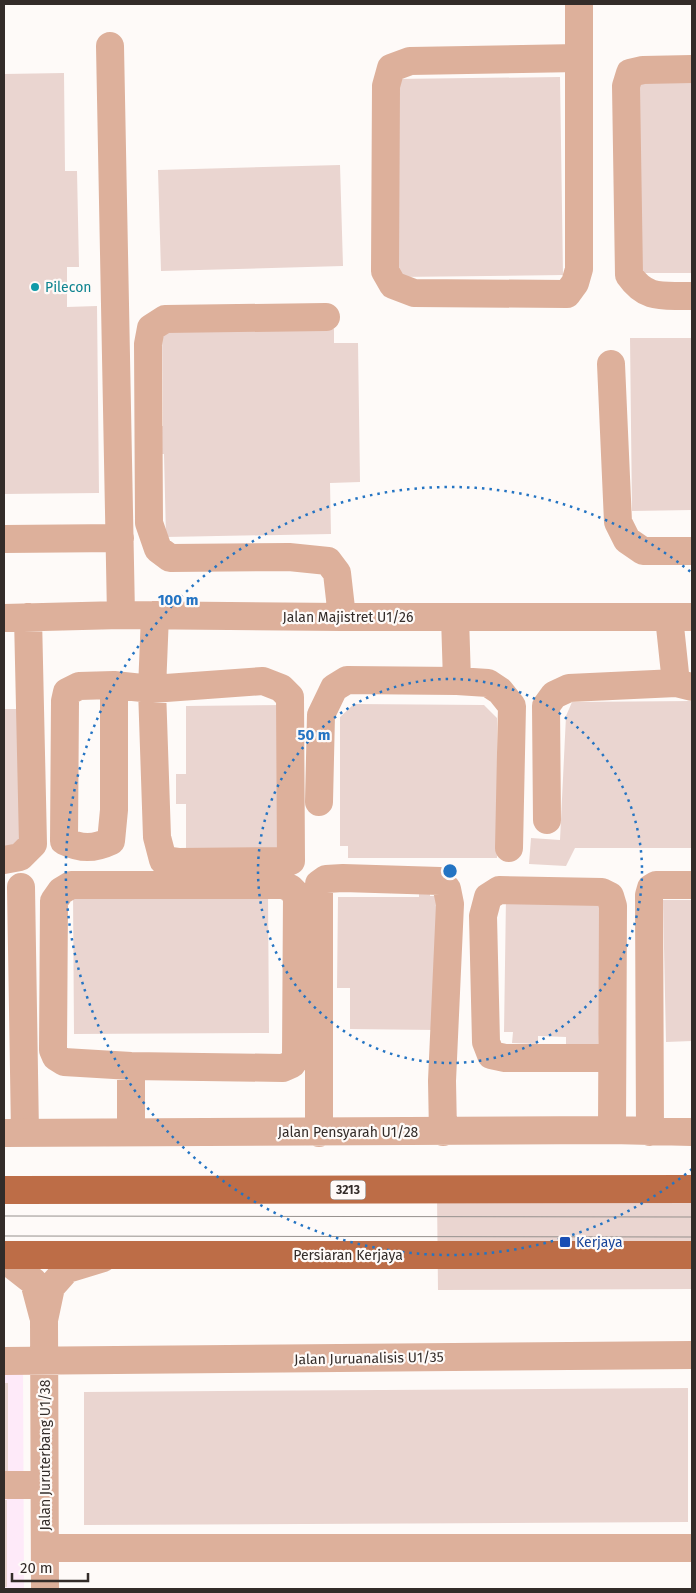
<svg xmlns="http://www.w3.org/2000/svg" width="696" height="1593" font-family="'Fira Sans',sans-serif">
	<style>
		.commercial { fill: #feeaf9 }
		.building { fill: #ead5d0 }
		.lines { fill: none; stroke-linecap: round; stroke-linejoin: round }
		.minor { stroke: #ddb09b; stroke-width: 28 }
		.major { stroke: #bd6d47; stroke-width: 28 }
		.tram { stroke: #96918e; stroke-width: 1 }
		.ring { fill: none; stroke: #2474c3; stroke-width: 2.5; stroke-dasharray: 2.5 5 }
		.culture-dot { fill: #0f9aa8; stroke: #fefaf8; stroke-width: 2 }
		.transit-dot { fill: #1a4fb4; stroke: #fefaf8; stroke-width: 2 }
		.labels { text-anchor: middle; stroke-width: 4.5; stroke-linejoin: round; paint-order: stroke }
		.shield { fill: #fefaf8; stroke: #706a67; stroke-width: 1 }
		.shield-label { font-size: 12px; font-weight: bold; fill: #332c29 }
		.culture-label { font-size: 14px; fill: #0d838f; stroke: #fefaf8; text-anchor: start }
		.street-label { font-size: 14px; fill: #332c29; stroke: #fefaf8 }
		.transit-label { font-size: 14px; fill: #164399; stroke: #fefaf8; text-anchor: start }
		.centre { fill: #2474c3; stroke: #fefaf8; stroke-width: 2.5 }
		.ring-label { font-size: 15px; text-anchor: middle; font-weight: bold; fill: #2474c3; stroke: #fefaf8; stroke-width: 4.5; stroke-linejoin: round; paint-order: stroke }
	</style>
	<rect width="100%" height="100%" fill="#fefaf8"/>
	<path class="commercial" d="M4 1369H23L24 1589H4Z"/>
	<path class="building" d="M64 73 65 171H77L79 267H67V307L97 306 99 493 4 494V74Z
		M560 77 563 275 397 277 394 79Z
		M633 80H692V273H635Z
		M340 165 343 266 161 271 158 170Z
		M334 329V343H358L360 482 330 483 331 534 166 537 164 454H156V426H163L162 331Z
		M630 338H692V510L632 511Z
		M692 701V848H575L566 866 529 864 531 838 560 840 566 716 572 702Z
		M354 704 484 705 497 718V858H348V846H340V717Z
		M286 705 288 859 186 860V804H176V774H186V706Z
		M4 709H19L20 849H4Z
		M419 881H430V896H437L436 1030 350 1029V988H337L338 897H419Z
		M268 891 269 1033 74 1034 73 892Z
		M506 897 608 899 598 1048H566V1037L538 1036V1044L512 1043 513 1032H504Z
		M663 900H692V1041L666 1042Z
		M692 1194V1289L438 1290 437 1195Z
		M4 1383H8V1474H4Z
		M688 1388V1522L84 1525V1392Z
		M4 1500H7V1587H4Z"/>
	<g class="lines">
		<path class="minor" d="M579 4V269L575 283 567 294 414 293 393 285 385 271 386 86 391 68 410 61 579 58
			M110 46 121 615
			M692 69 643 70 630 73 626 86 629 275C647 301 664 295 692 296
			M326 317 165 319 151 328 148 344 149 523 158 549 170 558 289 557 328 561 337 573 342 617
			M611 364 618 522 627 540 643 551H692
			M4 539 120 538
			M455 617 457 681
			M669 617 676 683 692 687
			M4 618 121 615 342 617H692
			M114 685V810L111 841C94 849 81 849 64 841L65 701 67 692 79 686 114 685 152 689 263 681 281 688 290 697 291 861 178 862 163 860 157 837 152 689 155 615
			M319 802 321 715 334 688 347 680 457 681 488 683 500 691 512 706 509 848
			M547 820 546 706 554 695 569 688 676 683
			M4 860 20 857 33 844 28 617
			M71 885H283L290 888 297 895 296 1056 292 1064 283 1068 131 1066 64 1062 56 1057 53 1050 54 901 61 891Z
			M21 887 25 1133
			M612 1058H505L491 1055 486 1042 483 916 488 897 499 890 602 892 610 896 613 906 612 1130
			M131 1066V1132
			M650 1132 649 895 651 888 656 885H692
			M4 1133 612 1130 692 1132
			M319 1133V884L326 879 343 878 440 881 447 889 450 904 442 1081 443 1132
			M4 1263 11 1264 34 1282 43 1316
			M4 1361 692 1355
			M4 1485H44
			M45 1548H692
			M45 1589 44 1320 51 1287 67 1269 103 1258"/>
		<path class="major" d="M4 1190 692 1189
			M4 1255H692"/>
		<path class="tram" d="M4 1216 692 1217
			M4 1236 692 1237"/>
	</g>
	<g class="ring">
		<circle cx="450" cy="871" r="192"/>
		<path d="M692 1169A384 384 0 1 1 692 573"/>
	</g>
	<circle class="culture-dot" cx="35" cy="287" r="5"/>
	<rect class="transit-dot" x="559" y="1236" width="12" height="12" rx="2.5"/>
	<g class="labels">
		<rect class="shield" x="330.5" y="1180.5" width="35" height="19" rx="4"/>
		<g class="shield-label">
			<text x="348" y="1194">3213</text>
		</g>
		<g class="culture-label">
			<text x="45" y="292">Pilecon</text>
		</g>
		<g class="street-label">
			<text x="348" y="622">Jalan Majistret U1/26</text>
			<text x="348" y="1137">Jalan Pensyarah U1/28</text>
			<text x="348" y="1260">Persiaran Kerjaya</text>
			<text transform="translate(369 1358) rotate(-1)" y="5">Jalan Juruanalisis U1/35</text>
			<text transform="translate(45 1455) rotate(-90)" y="5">Jalan Juruterbang U1/38</text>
		</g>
		<g class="transit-label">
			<text x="576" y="1247">Kerjaya</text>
		</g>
	</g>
	<circle cx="450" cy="871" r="8" class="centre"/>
	<g class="ring-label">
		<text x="178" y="605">100 m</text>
		<text x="314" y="740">50 m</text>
	</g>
	<rect width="696" height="1593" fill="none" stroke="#332c29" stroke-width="10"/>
	<path d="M12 1573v8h76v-8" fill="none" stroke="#332c29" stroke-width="2.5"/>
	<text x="20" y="1573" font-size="15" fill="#332c29" stroke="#fefaf8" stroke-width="4" paint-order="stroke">20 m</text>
</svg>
